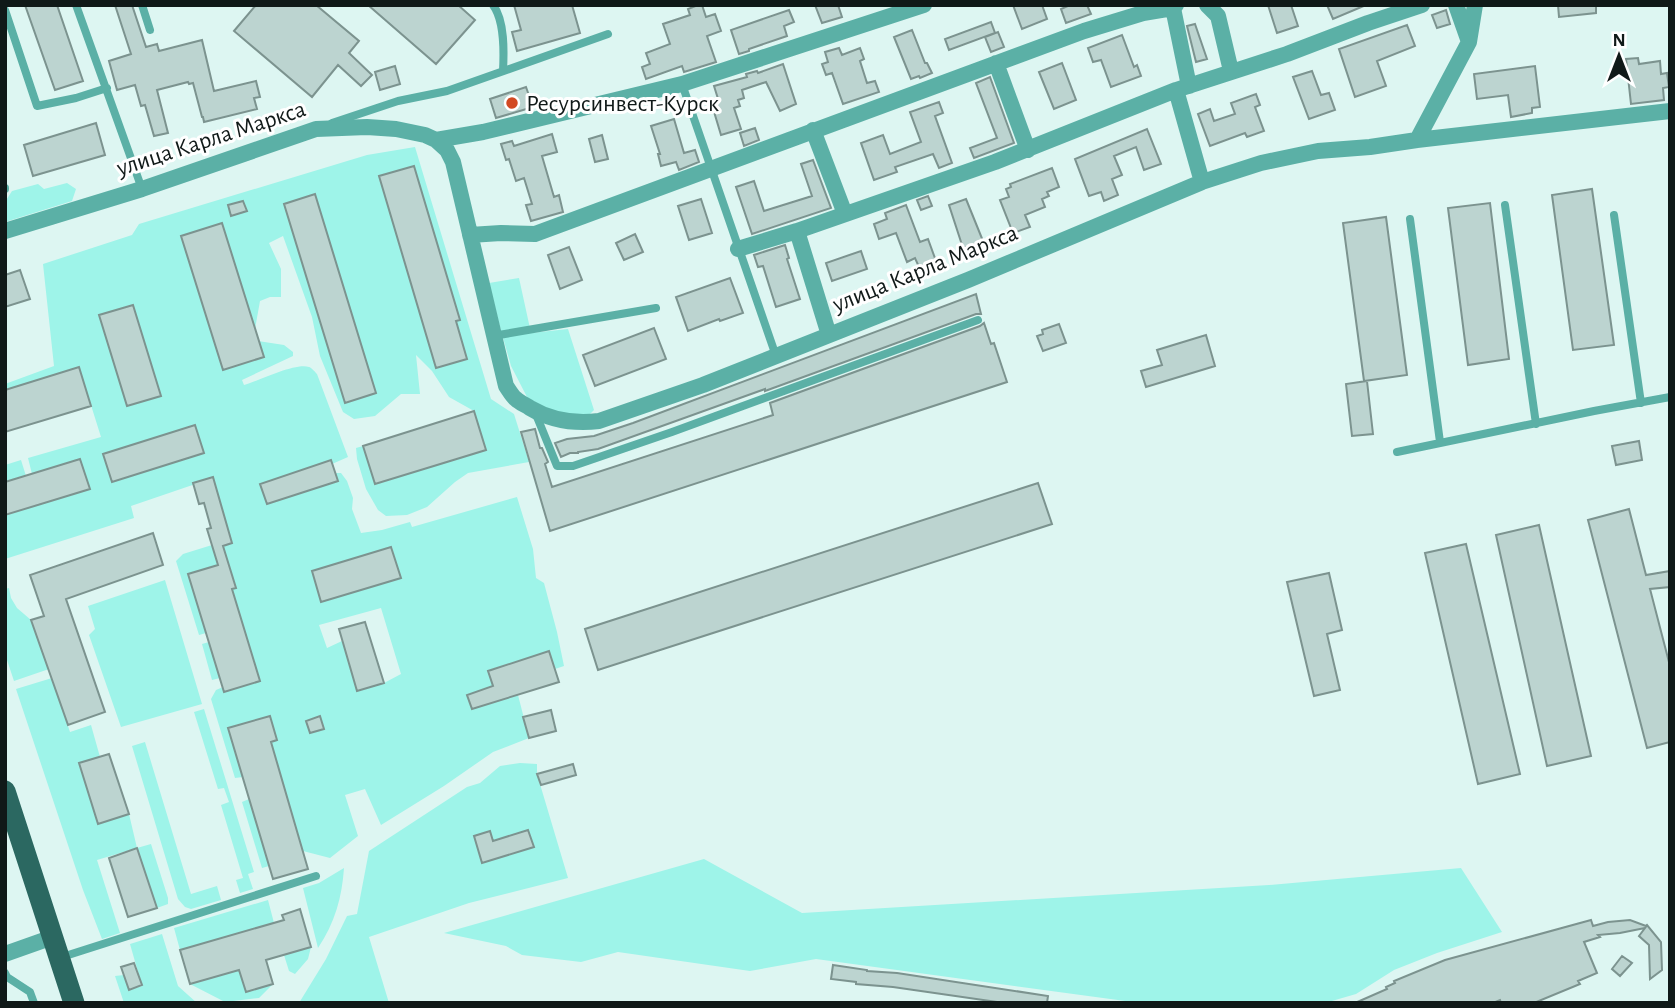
<svg xmlns="http://www.w3.org/2000/svg" width="1675" height="1008" font-family="'Alegreya Sans',sans-serif">
	<style>
		.green { fill: #9ef4e9; fill-rule: evenodd }
		.building { fill: #bcd4d0; stroke: #7c938f; stroke-width: 2 }
		.lines { fill: none; stroke-linecap: round; stroke-linejoin: round }
		.lane { stroke: #5bb0a6; stroke-width: 8 }
		.street { stroke: #5bb0a6; stroke-width: 16 }
		.primary { stroke: #2b6861; stroke-width: 21 }
		.poi-dot { fill: #d24922; stroke: #fff; stroke-width: 2.5 }
		.labels { text-anchor: middle; stroke-width: 6; stroke-linejoin: round; paint-order: stroke }
		.poi-label { font-size: 24px; fill: #101918; stroke: #fff; text-anchor: start }
		.street-label { font-size: 24px; fill: #101918; stroke: #fff }
	</style>
	<rect width="100%" height="100%" fill="#ddf6f2"/>
	<path class="green" d="M415 147 491 399 514 414 529 462 468 473 455 482 427 507 407 515 386 516 378 510 366 489 357 459 356 448 363 446 375 484 485 450 474 411 449 397 432 371 416 355 420 394H401L375 416 354 419 343 412 320 356 312 317 283 236 269 243 281 269V297H270L260 301 255 329 181 236 223 370 263 358 258 341 284 345 293 352V356L242 380 244 385C258 381 296 362 309 367 311 367 316 373 317 374L348 457 332 464 330 461 260 484 267 504 337 481 335 473H341L347 481 353 498 352 509 361 533 382 530 410 522 412 527 517 497 533 549 536 578 544 583 557 632 564 666 555 669 549 651 489 670 493 686 467 695 472 709 518 695 529 738 493 752 444 786 381 825 365 789 345 795 358 836 330 858 303 851 271 742 277 739 270 716 229 728 243 777 235 778 211 699 216 690 223 687 225 692 260 681 232 589 236 588 228 562 188 574 206 633 199 635 176 561 183 554 212 545 213 548 232 543 213 478 131 506 134 518 5 559V515L89 489 80 459 32 474 28 458 101 437 79 367 5 390V384L54 366 43 264 132 235 139 224 367 155ZM132 305 161 395 128 406 99 316ZM392 547 400 578 321 602 312 571ZM381 608 401 674 384 683 358 691 342 641 327 648 319 625Z
		M67 183 76 189 72 201 5 222V202L12 191 38 184 44 189Z
		M519 278 531 333 568 329 594 410 587 417 547 411 527 397 511 366 500 327 489 283Z
		M21 460 26 476 5 482V465Z
		M165 580 202 704 121 727 89 635 95 629 88 606Z
		M9 588 11 598 17 608 31 620 49 669 14 681 5 654V595L7 594 5 589Z
		M209 642 220 678 212 680 202 644Z
		M52 678 70 732 91 725 100 757 79 764 98 824 129 814 137 848 151 844 168 898V904L157 908 137 848 97 860 120 933 102 939 83 890 16 689Z
		M204 709 254 872 248 874 253 889 240 893 236 880 243 878 221 805 229 802 224 788 218 789 194 712Z
		M145 742 191 894 217 886 221 900 191 909 185 907 178 899 132 746Z
		M520 763 537 764V774L568 878 469 903 369 937 389 1003H299L326 959 347 916 357 914 369 851 467 787 480 783 500 766Z
		M249 799 269 866 262 868 242 802Z
		M704 859 802 913 1269 885 1461 868 1502 932 1437 953 1394 970 1356 994 1325 1003H1140L816 959 750 971 618 952 581 962 522 955 506 946 444 933Z
		M344 868C342 897 335 923 318 948L303 888 319 883Z
		M268 900 274 923 180 950 174 928Z
		M162 934 178 986 197 1003H124L115 976 124 975 129 990 142 986 130 944Z
		M311 947 308 959 295 974 289 971 284 955Z
		M239 970 246 992 273 984 259 998 225 1002 190 984Z"/>
	<path class="building" d="M25 5H57L83 81 55 90Z
		M115 5H132L146 47 157 44 159 51 202 40 214 91 256 81 260 97 254 98 257 109 204 122 203 117H202L193 83 189 84 188 82 157 90 168 133 154 136 145 105 141 106 135 85 117 90 109 61 131 54Z
		M256 5H316L359 41 349 53 372 75 361 86 338 65 312 97 234 31Z
		M368 5H458L475 20 436 64Z
		M514 5H572L580 33 517 51 512 32 521 30Z
		M698 5H702L706 17 715 14 721 31 707 36 716 62 684 72 682 66 646 79 642 67 650 64 646 53 670 44 663 24 690 15 688 9Z
		M815 5H838L842 17 822 23Z
		M1013 5H1042L1047 19 1022 29Z
		M1070 5H1087L1091 14 1066 23 1061 9Z
		M1268 5H1291L1298 26 1277 33Z
		M1327 5H1366L1333 19Z
		M1558 5H1596V13L1559 17Z
		M789 10 794 22 784 26 787 36 749 49V51L739 54 731 30Z
		M1446 10 1450 24 1437 28 1432 15Z
		M991 22 995 33 949 50 945 39Z
		M1195 24 1207 59 1196 62 1187 26Z
		M1407 25 1415 46 1377 61 1386 86 1355 97 1339 49Z
		M912 30 925 63H927L932 73 920 78 919 76 911 79 894 37Z
		M998 32 1004 47 991 52 985 37Z
		M1122 35 1134 67 1137 65 1141 76 1111 87 1101 60 1093 62 1088 48Z
		M839 48 842 55 860 48 864 59 860 61 867 83 875 81 879 92 843 104 832 73 826 75 822 64 828 62 825 52Z
		M1638 58 1639 64 1660 61 1661 74 1667 73 1669 87 1663 88 1664 100 1631 104 1626 59Z
		M1062 63 1076 100 1054 109 1039 72Z
		M783 64 796 104 780 111 766 82 742 90 744 98 738 100 740 106 734 108 741 129 721 135 712 105 719 102 714 86 747 77 746 74 757 71 758 73Z
		M395 66 400 84 380 90 375 72Z
		M1535 66 1540 107 1532 108V113L1511 117 1508 95 1477 99 1474 74Z
		M1312 71 1321 95 1329 93 1335 110 1309 119 1293 77Z
		M990 77 1014 143 974 158 970 148 997 138 976 83Z
		M526 87 533 107 496 118 490 99Z
		M1256 94 1260 105 1255 107 1264 131 1247 137 1245 133 1210 146 1198 114 1210 109 1214 121 1235 114 1231 103Z
		M939 102 943 113 935 116 952 163 939 168 933 154 895 167 897 172 874 180 861 143 883 135 890 154 921 142 910 112Z
		M674 119 684 153 695 150 699 162 679 170 676 162 661 166 658 154H660L651 126Z
		M96 123 105 155 33 176 24 145Z
		M755 128 759 140 744 146 740 133Z
		M1147 129 1161 164 1144 170 1136 147 1114 156 1122 175 1112 179 1118 195 1104 201 1101 192 1089 196 1075 159Z
		M552 134 557 152 542 156 554 197 559 195 563 212 531 221 526 205 532 204 524 178 516 181 509 159 506 160 501 144 512 141 514 146Z
		M602 135 608 159 595 162 589 139Z
		M813 160 831 208 752 234 736 187 754 181 764 211 812 196 801 164Z
		M414 166 460 320 456 321 467 359 436 368 379 176Z
		M1052 168 1059 187 1047 192 1049 196 1042 199 1045 207 1025 215 1030 227 1013 233 1000 200 1009 197 1006 189 1011 187 1010 184Z
		M1592 189 1614 345 1573 350 1552 195Z
		M315 194 376 393 345 403 284 204Z
		M928 196 932 206 921 210 917 200Z
		M701 199 712 233 689 240 678 206Z
		M966 199 983 241 963 248 949 205Z
		M243 201 247 211 231 216 228 205Z
		M1490 203 1509 359 1468 365 1448 208Z
		M906 205 920 242 928 239 936 261 919 267 915 258 907 262 896 233 879 239 874 224 887 219 885 213Z
		M1386 217 1407 375 1364 381 1343 223Z
		M222 223 264 357 223 370 181 236Z
		M635 234 643 252 624 260 616 243Z
		M785 245 789 258 787 259 800 299 776 307 763 266 758 267 754 255Z
		M569 247 582 280 560 289 548 255Z
		M861 251 867 269 832 281 826 263Z
		M20 270 30 299 5 307V275Z
		M730 278 743 313 720 321 719 319 688 331 676 297Z
		M976 294 981 314H976L765 391V389L598 449 578 452V453H570L561 457 555 443 567 439 594 436 633 423Z
		M133 305 161 396 127 406 99 315Z
		M984 323 991 344 994 343 1007 382 550 531 521 432 535 429 540 448H542L548 462 545 464 552 487 773 415 770 403 980 326Z
		M1059 324 1066 343 1043 351 1037 336 1043 334 1042 330Z
		M654 328 666 359 595 386 583 355Z
		M1206 335 1215 366 1146 387 1141 371 1162 365 1157 350Z
		M79 367 91 406 5 432V390Z
		M1367 381 1373 434 1352 436 1346 384Z
		M474 411 486 450 375 484 363 446Z
		M195 425 204 453 112 482 103 454Z
		M1639 441 1642 460 1616 465 1612 446Z
		M80 459 90 489 5 515V482Z
		M331 460 338 481 267 504 260 484Z
		M213 477 232 543 223 546 236 588 232 589 260 681 224 692 188 574 218 565 207 529 211 528 204 503 199 504 193 483Z
		M1038 483 1052 524 598 670 585 629Z
		M1629 509 1646 575 1670 571V587L1650 589 1670 666V742L1647 748 1588 520Z
		M1539 525 1591 756 1547 766 1496 535Z
		M153 533 163 565 66 599 105 712 68 725 31 620 44 616 30 575Z
		M1466 544 1520 774 1478 784 1425 553Z
		M391 547 401 578 321 602 312 571Z
		M1329 573 1342 630 1327 634 1340 690 1314 696 1287 582Z
		M365 622 384 683 357 691 339 629Z
		M549 651 559 682 472 709 467 695 493 686 488 671Z
		M551 710 556 731 529 738 523 717Z
		M270 716 277 740 271 742 308 869 273 879 228 728Z
		M320 716 324 729 310 733 306 721Z
		M109 754 129 814 98 824 79 763Z
		M573 764 576 775 541 785 537 774Z
		M528 830 534 847 482 863 474 836 490 831 493 841Z
		M137 848 157 908 128 917 109 858Z
		M300 909 311 947 266 960 273 984 246 992 239 970 190 984 180 950 284 920 282 915Z
		M1591 920 1593 926 1608 922 1630 920 1646 926 1647 925 1661 942 1662 970 1650 979 1649 945 1639 936 1645 928 1620 933 1598 935 1600 937 1584 942 1597 973 1578 981 1580 984 1534 1003H1501L1500 1000 1493 1003H1355L1387 989 1386 987 1395 983 1394 981 1445 960Z
		M1622 956 1632 963 1620 976 1612 969Z
		M134 963 142 985 129 990 121 967Z
		M833 965 867 970V971L897 973 1048 996 1047 1003H1004L893 987 856 984V982L831 979Z"/>
	<g class="lines">
		<path class="lane" d="M76 5 142 189
			M142 5 150 30
			M493 5C505 21 504 52 503 71
			M5 10 37 106 76 98 107 88
			M682 84C714 174 744 266 776 356
			M332 123 398 101 447 91 608 34
			M5 188V189
			M1505 205 1536 424
			M1614 215 1641 403
			M1410 219 1440 442
			M493 336 656 308
			M535 412 557 466H573L672 432 978 320
			M1397 452 1594 411 1670 397
			M62 957 316 876
			M5 973 7 977 30 992 34 1003"/>
		<path class="street" d="M1176 5 1173 8 1189 86
			M1207 5 1218 16 1231 71
			M1456 5 1468 39
			M996 63 1028 150
			M1176 90 1202 182
			M813 130 845 214
			M436 140 483 132 682 84 924 5
			M1417 140 1469 42 1475 5
			M5 231 142 189 316 129 367 127 396 129 425 135 436 140 447 150 453 162 506 386C509 390 512 396 516 399 520 403 526 405 530 408 552 421 574 424 599 421L703 385 968 280 1202 182 1261 163 1318 151 1370 147 1417 140 1670 111
			M797 231 829 335
			M470 235 501 233 535 234 1084 31 1143 13 1173 8
			M738 249 797 231 995 162 1176 90 1287 54 1368 23 1422 5
			M5 954 53 937"/>
		<path class="primary" d="M5 791 74 1003"/>
	</g>
	<circle class="poi-dot" cx="512" cy="103" r="7"/>
	<g class="labels">
		<g class="poi-label">
			<text x="526" y="111">Ресурсинвест-Курск</text>
		</g>
		<g class="street-label">
			<text transform="translate(211 138) rotate(-18)" y="8">улица Карла Маркса</text>
			<text transform="translate(925 268) rotate(-22)" y="8">улица Карла Маркса</text>
		</g>
	</g>
	<rect width="1675" height="1008" fill="none" stroke="#101918" stroke-width="14"/>
	<g transform="translate(1619 56)" stroke="#ffffff" stroke-width="5" paint-order="stroke">
	<path d="M0-5L12 26L0 18L-12 26Z" fill="#101918"/>
	<text y="-10" font-size="19" font-weight="bold" text-anchor="middle" fill="#101918">N</text>
	</g>
</svg>
